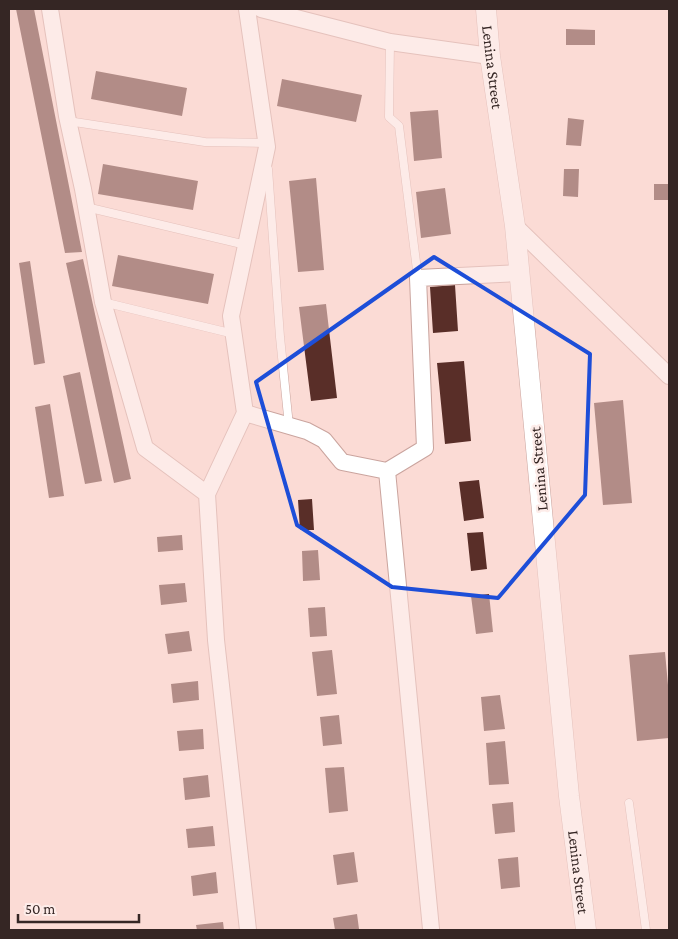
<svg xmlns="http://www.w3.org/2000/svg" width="678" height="939" font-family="'Crimson Pro',serif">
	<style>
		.building { fill: #592e28 }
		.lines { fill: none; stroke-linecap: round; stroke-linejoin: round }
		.service-casing { stroke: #caa49e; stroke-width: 9 }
		.minor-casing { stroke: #caa49e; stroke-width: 18 }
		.tertiary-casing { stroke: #caa49e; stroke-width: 21 }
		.service { stroke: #fff; stroke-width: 8 }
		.minor { stroke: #fff; stroke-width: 16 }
		.tertiary { stroke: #fff; stroke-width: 20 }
		.marked { fill: none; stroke: #1d4ed8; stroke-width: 4; stroke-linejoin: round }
		.labels { text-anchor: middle; stroke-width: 5; stroke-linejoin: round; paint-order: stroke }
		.street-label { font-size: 16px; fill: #352624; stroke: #fdece9 }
	</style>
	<rect width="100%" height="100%" fill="#fbdbd5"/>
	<path class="building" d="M16 9H34L82 252 65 253Z
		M566 29 595 30V45H566Z
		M96 71 187 88 182 116 91 99Z
		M282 79 362 95 356 122 277 106Z
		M438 110 442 158 414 161 410 112Z
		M568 118 584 120 581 146 566 145Z
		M103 164 198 181 193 210 98 194Z
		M564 169H579L578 197 563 196Z
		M316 178 324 270 298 272 289 181Z
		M654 184H669V200H654Z
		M445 188 451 234 421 238 416 192Z
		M118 255 214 274 208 304 112 286Z
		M83 259 131 479 114 483 66 263Z
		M30 261 45 363 34 365 19 263Z
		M455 285 458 331 433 333 430 287Z
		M326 304 337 398 311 401 299 307Z
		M464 361 471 441 445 444 437 363Z
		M80 372 102 481 85 484 63 376Z
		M623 400 632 503 603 505 594 403Z
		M50 404 64 496 49 498 35 407Z
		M479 480 484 518 464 521 459 482Z
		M312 499 314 530H300L298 500Z
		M483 532 487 569 471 571 467 533Z
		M182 535 183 550 158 552 157 537Z
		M318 550 320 580 303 581 302 551Z
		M185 583 187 602 161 605 159 585Z
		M489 594 493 632 476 634 471 596Z
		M325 607 327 636 310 637 308 608Z
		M189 631 192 651 168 654 165 634Z
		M332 650 337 694 317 696 312 652Z
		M665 652 669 696V738L637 741 629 655Z
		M198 681 199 700 173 703 171 684Z
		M500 695 505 729 484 731 481 697Z
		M339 715 342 744 323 746 320 717Z
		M203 729 204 749 179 751 177 731Z
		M505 741 509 784 489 785 486 743Z
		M344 767 348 811 329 813 325 768Z
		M208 775 210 797 185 800 183 778Z
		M513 802 515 832 495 834 492 804Z
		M213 826 215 846 188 848 186 829Z
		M354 852 358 882 337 885 333 855Z
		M518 857 520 887 501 889 498 859Z
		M216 872 218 893 193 896 191 876Z
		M357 914 359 929 335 930 333 918Z
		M223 922 224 930H197L196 925Z"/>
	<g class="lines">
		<defs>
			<path id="service" d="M390 42 389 117 399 126 418 278
				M68 121 205 142 266 143
				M268 169 280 337 289 426
				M86 207 246 245
				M103 302 234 334
				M629 803 646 930"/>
			<path id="minor" d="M50 9 67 116 83 189 103 302 145 448 207 494 216 640 248 930
				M261 9 390 42 490 56
				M515 226 669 376
				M245 413 307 431 324 440 342 462 387 471
				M207 494 245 413 231 316 267 147 247 9
				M431 929 387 471 425 448 418 278 519 273"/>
			<path id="tertiary" d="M486 9 490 56 515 226 569 796 586 930"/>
		</defs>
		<use href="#service" class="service-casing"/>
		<use href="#minor" class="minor-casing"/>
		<use href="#tertiary" class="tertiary-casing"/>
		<use href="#service" class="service"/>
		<use href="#minor" class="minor"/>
		<use href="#tertiary" class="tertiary"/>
	</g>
	<path d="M0 0H678V939H0ZM434 257 590 354 585 495 498 598 392 587 297 525 256 382Z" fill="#fbdbd5" fill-opacity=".55" fill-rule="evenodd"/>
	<path class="marked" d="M434 257 590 354 585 495 498 598 392 587 297 525 256 382Z"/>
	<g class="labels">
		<g class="street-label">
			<text transform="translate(493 67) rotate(83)" y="6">Lenina Street</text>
			<text transform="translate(538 469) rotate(-95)" y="6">Lenina Street</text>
			<text transform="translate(579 872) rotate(83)" y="6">Lenina Street</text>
		</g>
	</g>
	<rect width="678" height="939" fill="none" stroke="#352624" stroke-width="20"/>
	<path d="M18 914v8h121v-8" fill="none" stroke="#352624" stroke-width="2.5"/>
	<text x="25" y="914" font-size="15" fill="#352624" stroke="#fdece9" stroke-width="4" paint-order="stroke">50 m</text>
</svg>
